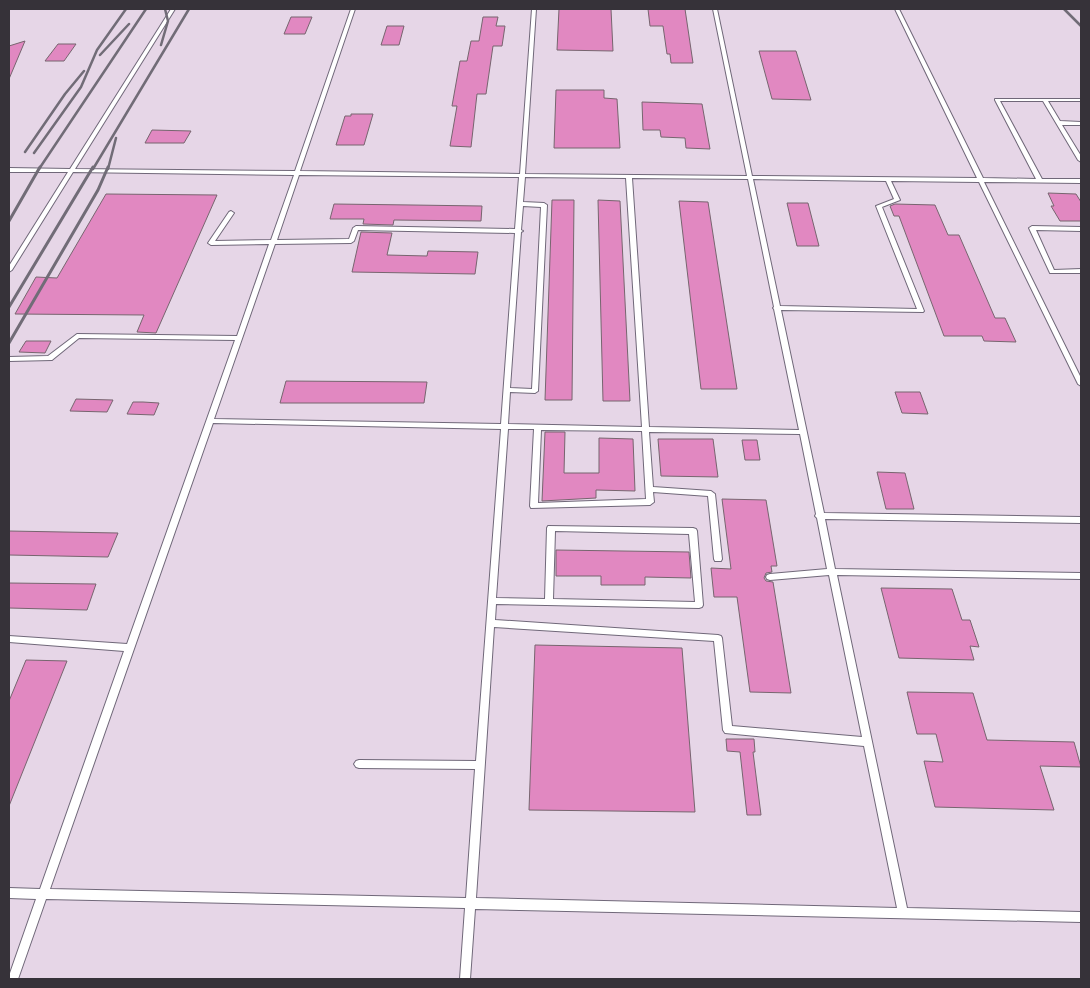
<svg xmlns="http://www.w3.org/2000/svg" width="1090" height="988" font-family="'Public Sans',sans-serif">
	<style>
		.industrial { fill: #e6d6e7 }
		.building { fill: #e188c1; stroke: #77656f }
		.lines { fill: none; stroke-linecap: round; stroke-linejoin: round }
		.lane-casing { stroke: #706879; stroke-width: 2 }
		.lane { fill: #fff; fill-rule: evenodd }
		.rail-far1 { stroke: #716c77; stroke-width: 2.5 }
		.rail { stroke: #716c77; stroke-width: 3 }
	</style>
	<rect width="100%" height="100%" fill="#eee5f9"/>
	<path class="industrial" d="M9 9H1081V979H9Z"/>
	<path class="building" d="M559 9H611L613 51 557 50Z
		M648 9H685L693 63H671L670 54H667L663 26H650Z
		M291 17H312L305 34H284Z
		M483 17H498L496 26H505L502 46H493L486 94H477L471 147 450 146 457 106H452L460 61H467L471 41H479Z
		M387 26H404L399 45H381Z
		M25 41 9 79V46Z
		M58 44H76L64 61H45Z
		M759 51H796L811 100 772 99Z
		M556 90H604V98L617 99 620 148H554Z
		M642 102 702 104 710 149 686 148 685 138 661 137 660 130H643Z
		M351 114H373L364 145H336L345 116H351Z
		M152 130 191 131 184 143H145Z
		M1048 193 1076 194 1081 202V221H1060L1051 206H1054Z
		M106 194 217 195 156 333 137 332 144 315 15 314 36 277 57 278Z
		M552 200H574L572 400H545Z
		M598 200 620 201 630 401H603Z
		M679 201 708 202 737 389H701Z
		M787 203H808L819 246H797Z
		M334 204 412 205 482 206 481 221 394 220 393 225 363 224 364 219H330Z
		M895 204 935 205 948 235H959L995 318H1005L1016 342 984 341 982 336H944L899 216H894L890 206Z
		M361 232 392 233 387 255 427 256 428 251 478 252 475 274 352 272Z
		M26 341H51L45 353 19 352Z
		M286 381 427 382 424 403H280Z
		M895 392H920L928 414 902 413Z
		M76 399 113 400 107 412 70 411Z
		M133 402H143L159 403 154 415 127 414Z
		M545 432H565L564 473H599V438L633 439 635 491 596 490V498L542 501Z
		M658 439H713L718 477 661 476Z
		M742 440H757L760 460H745Z
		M877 472 905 473 914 509H886Z
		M722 499 766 500 777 566H771L772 572 766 573 764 578 766 581 773 582 791 693 750 692 737 597H714L711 568 731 569Z
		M9 531 118 533 108 557 9 555Z
		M556 550 689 552 691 578 645 577V585H601V576H556Z
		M9 583 96 584 87 610 9 608Z
		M881 588 952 589 962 620H970L979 647 970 646 974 660 899 658Z
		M535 645 682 648 695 812 529 810Z
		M26 660 67 661 9 806V701Z
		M907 692 973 693 987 740 1074 742 1081 767 1040 766 1054 810 935 807 924 761 943 762 936 734H917Z
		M726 739H754L755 752H753L761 815H747L740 752 727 751Z"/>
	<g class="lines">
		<defs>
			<path id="lane" d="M171 9H175L75 169 295 171 351 9H355L300 171 520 174 532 9H536L525 174 747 176 713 9H717L752 176 977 178 895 9H899L983 178 1036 179 995 100V99H1081V101H1048L1060 121 1081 122V125H1062L1081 156V162L1078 160 1043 101H1000L1042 179H1081V183L984 182 1081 378V386L1078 384 979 182 891 181 900 200 882 207 924 311 923 312 781 310 824 513 1081 517V523L825 519 835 569 1081 573V579L837 575 907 908 1081 912V922L475 909 470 979H460L465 908 46 899 18 979H9V976L36 899 9 898V888L40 889 124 651 9 642V636L127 644 235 340 79 338 52 360 9 361V357L48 356 77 334 237 336 269 244 211 245 208 243 229 212 231 211 234 213 215 241 271 240 294 175 73 172 12 270 9 272V266L68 172H9V168L70 169ZM299 175 519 177 515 229 356 226 353 228 349 239 277 240ZM525 177 626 178 642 427 508 424 510 392 535 393 538 391 547 205 544 203 523 202ZM632 178 748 179 774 307 773 308 774 309 799 430 649 427ZM753 179 886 181 894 199 876 206 917 309 780 306ZM523 206 541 207 532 389 510 388 521 232 523 231 521 230ZM358 230 515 233 501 424 214 419 275 244 351 243 354 241ZM213 423 501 429 476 761 359 760 356 761 354 764 356 767 359 768 475 769 466 898 50 889ZM508 429H534L530 506 531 508 650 505 654 502 653 492 708 496 714 559 715 561H721L722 559 715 494 711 491 653 487 649 432 800 434 816 514 815 516 817 518 827 569 770 574 767 575 766 577 767 579 770 580 829 575 862 737 732 726 722 638 721 636 718 635 495 620 496 604 699 608 702 607 703 605 697 531 696 529 693 528 548 526 547 528 545 599 496 598ZM541 430 642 431 646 499 538 503ZM555 531 689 534 695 602 553 599ZM494 627 714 641 723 730 725 733 864 746 897 908 476 898Z
				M1032 226 1081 227V231L1036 230 1054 270 1081 269V273H1050L1029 228Z"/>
		</defs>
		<use href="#lane" class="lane-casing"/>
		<use href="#lane" class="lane"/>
		<path class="rail-far1" d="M1064 9 1081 26
			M161 45 168 21 165 9
			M100 55 129 24
			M25 152 65 94 84 71
			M34 153 81 87 97 50 126 9
			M39 169 146 9
			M93 169 189 9
			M108 169 116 138"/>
		<path class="rail" d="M9 221 40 167
			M9 307 93 167
			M9 343 98 190 108 167"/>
	</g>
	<rect width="1090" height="988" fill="none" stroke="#363239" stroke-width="20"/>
</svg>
